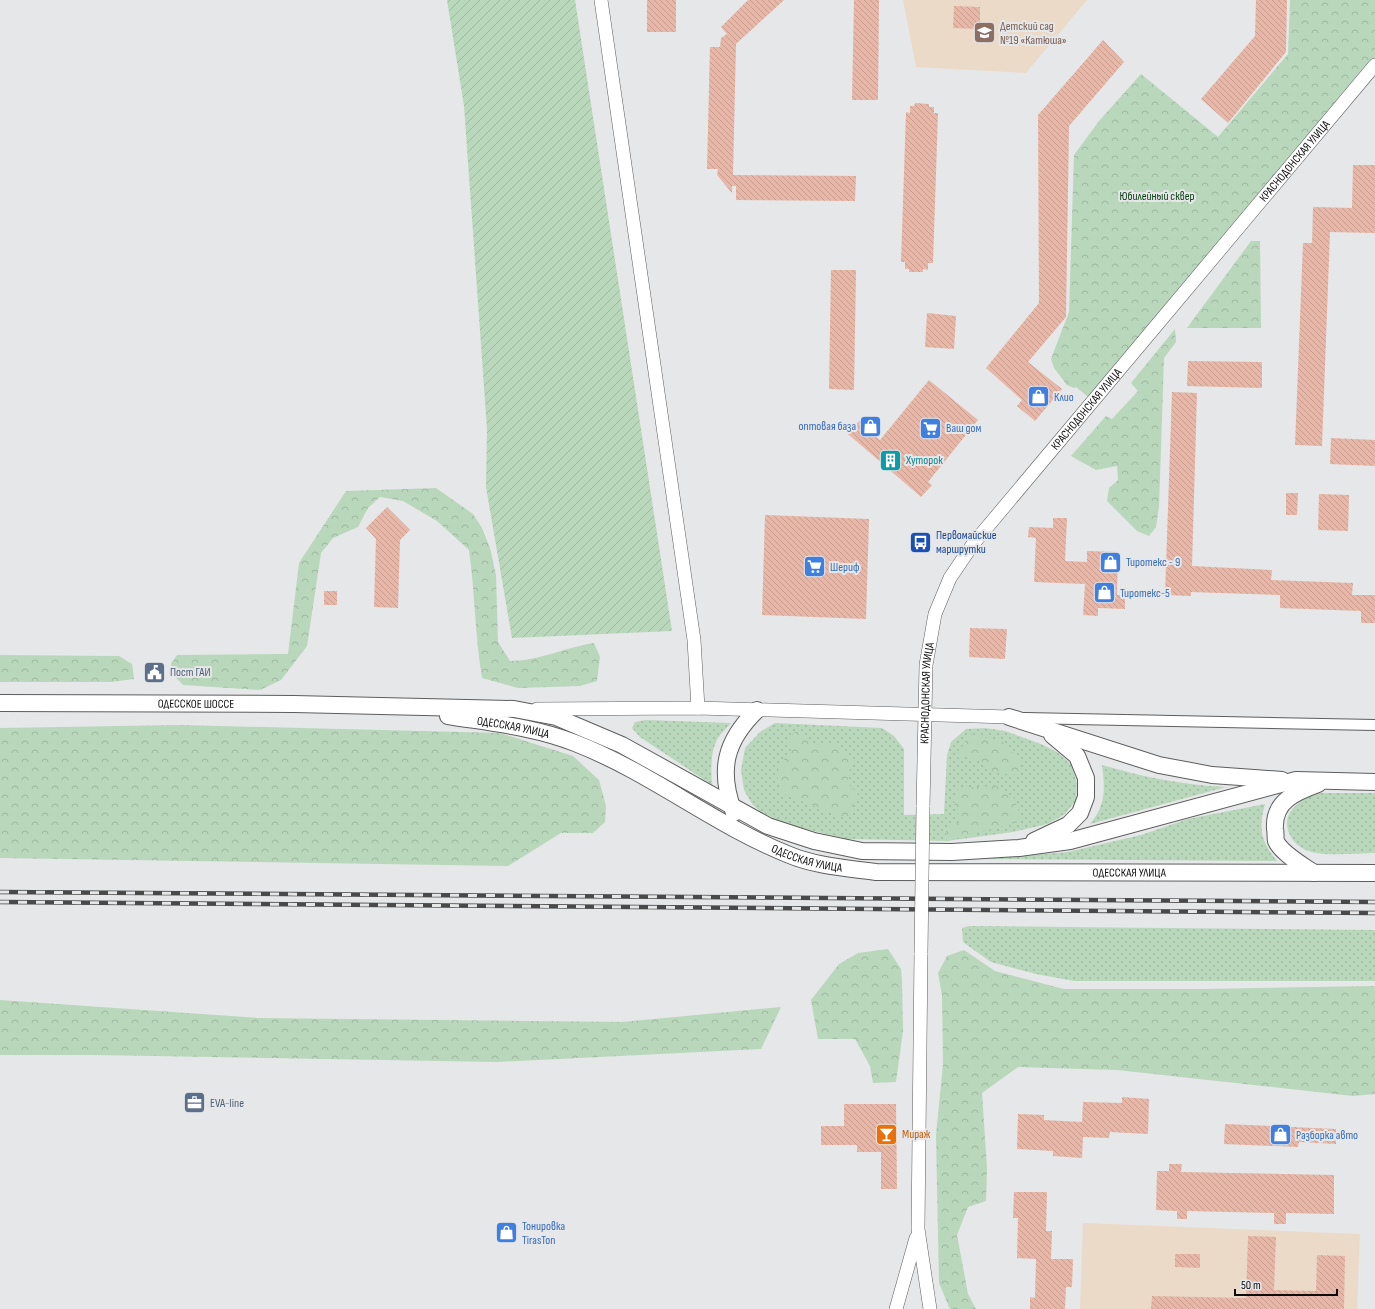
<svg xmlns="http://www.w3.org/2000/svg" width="1375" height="1309" font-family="'Sofia Sans Condensed',sans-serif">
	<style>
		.education { fill: #ebdac8 }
		.grass { fill: url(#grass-dots) }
		.forest { fill: url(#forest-crowns) }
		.garden { fill: url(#garden-furrows) }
		.building { fill: url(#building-back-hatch) }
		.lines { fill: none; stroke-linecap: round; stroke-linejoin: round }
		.minor-casing { stroke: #5d5d5e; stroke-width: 12 }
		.tertiary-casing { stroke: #5d5d5e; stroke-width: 14 }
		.primary-casing { stroke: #5d5d5e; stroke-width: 18 }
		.minor { stroke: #fff; stroke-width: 10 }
		.tertiary { stroke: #fff; stroke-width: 13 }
		.primary { stroke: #fff; stroke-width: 16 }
		.rail-casing { stroke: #49494a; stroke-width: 4.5 }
		.rail { stroke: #e6e7e8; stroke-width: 3; stroke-dasharray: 9; stroke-linecap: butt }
		.tertiary-bridge-casing { stroke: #5d5d5e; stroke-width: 14; stroke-linecap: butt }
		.tertiary-bridge { stroke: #fff; stroke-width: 13 }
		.labels { text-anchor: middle; stroke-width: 4; stroke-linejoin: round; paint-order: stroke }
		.education-label { font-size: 12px; fill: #785e54; stroke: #e6e7e8; text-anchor: start }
		.street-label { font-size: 12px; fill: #0d0d0e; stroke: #e6e7e8 }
		.park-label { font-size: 12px; fill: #094014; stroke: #e6e7e8 }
		.shop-label { font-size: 12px; fill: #366cbe; stroke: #e6e7e8; text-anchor: start }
		.culture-label { font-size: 12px; fill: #0d838f; stroke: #e6e7e8; text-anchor: start }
		.transit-label { font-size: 12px; fill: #164399; stroke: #e6e7e8; text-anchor: start }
		.service-label { font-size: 12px; fill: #4e5e75; stroke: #e6e7e8; text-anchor: start }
		.food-label { font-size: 12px; fill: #c56008; stroke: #e6e7e8; text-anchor: start }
	</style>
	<defs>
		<pattern id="grass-dots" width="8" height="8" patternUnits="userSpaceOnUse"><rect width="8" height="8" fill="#b9d7bb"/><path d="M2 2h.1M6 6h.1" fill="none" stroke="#9eb7a0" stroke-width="1.8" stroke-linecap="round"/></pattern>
		<pattern id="forest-crowns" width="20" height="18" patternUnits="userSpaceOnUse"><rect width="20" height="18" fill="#b9d7bb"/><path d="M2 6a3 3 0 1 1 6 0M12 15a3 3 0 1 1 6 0" fill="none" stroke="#9eb7a0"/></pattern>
		<pattern id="garden-furrows" width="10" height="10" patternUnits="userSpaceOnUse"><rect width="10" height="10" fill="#b9d7bb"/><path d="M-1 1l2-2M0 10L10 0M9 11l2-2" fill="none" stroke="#9eb7a0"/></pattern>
		<pattern id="building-back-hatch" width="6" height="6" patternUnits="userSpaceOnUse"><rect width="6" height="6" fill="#e8b7a7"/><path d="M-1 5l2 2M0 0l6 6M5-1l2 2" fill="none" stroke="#c69c8f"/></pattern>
	</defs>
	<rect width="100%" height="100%" fill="#e6e7e8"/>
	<path class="education" d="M903 0H1087L1026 73 916 67Z
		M1083 1223 1360 1234 1357 1309H1080Z"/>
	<path class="grass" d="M646 720 731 723C727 728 721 733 718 738 710 752 711 770 712 785L640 737 632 728 635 722Z
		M775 723 882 728 894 736 904 749V815L944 814 947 755 951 742 966 729 985 728 1005 731 1041 744 1057 752 1071 764 1077 783 1076 800 1065 814 1048 824 1013 832 947 841 847 839 793 826 767 818 752 804 744 790 741 770 745 748 760 732Z
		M1102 765C1143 777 1183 785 1226 787L1090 824C1106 805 1105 789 1102 765Z
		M1317 793H1375V853C1357 853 1334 856 1317 853 1308 852 1298 847 1293 840 1277 818 1296 800 1317 793Z
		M1265 804C1258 829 1261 841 1277 861L984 859 1068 852 1141 835 1188 819Z
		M969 926 1375 930V981H1074L1036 974 991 962 963 942 962 928Z"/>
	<path class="forest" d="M1290 0H1375V65L1093 401 1076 387 1074 388 1067 385 1054 368 1051 359 1069 312 1074 155 1099 121 1141 74 1218 137 1288 54Z
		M1251 241H1260L1261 328H1187Z
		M1175 329 1176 342 1164 358 1159 507 1156 527 1149 536 1137 531 1107 501 1109 488 1118 480 1117 466 1096 470 1071 456 1106 416 1112 419 1138 391 1131 383Z
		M436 488 473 514 482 528 490 548 496 575 498 642 510 661C539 661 566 647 594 643L600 657 597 681 580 686 518 688 482 678C475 635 475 593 469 550L437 521 403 501 380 497 368 508 358 527 333 538 321 553 307 646 281 680 260 690 183 685 173 674 171 664 177 655 288 654 299 563 346 491Z
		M0 655 119 656 132 664 134 679 111 682H0Z
		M181 725 500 733 573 756 599 780 606 806 605 822 593 833H561L508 866 0 858V728Z
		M798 730 810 744 836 745 852 758 847 783 858 793 847 819 781 793 776 770 792 749 788 738Z
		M971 734 1004 742 1020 762 1018 775 994 773 980 760 956 755Z
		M998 786 1014 798 1022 821 947 841 946 828 960 822 953 798 959 788Z
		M888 949 901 969 902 981 903 1031 896 1082 873 1083 870 1066 855 1039H818L811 1000 839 964 858 953Z
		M964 950 995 971 1064 989H1205L1375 986V1094L1353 1096 1117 1070 1018 1067 982 1093 987 1168 986 1201 968 1207 957 1235 968 1294 976 1309H950L939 1283 936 1135 943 1064 942 995 938 973 947 956Z
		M0 1000 258 1018 622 1022 781 1007 761 1049 497 1062 95 1055H0Z"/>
	<path class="garden" d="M447 0H575L672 631 512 638 486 487 487 429 464 106Z"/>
	<path class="building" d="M647 0H676V32H647Z
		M748 0H784L736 44 733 175 856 176 855 201 736 200V186H732V193L717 175 718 169H707L710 47H720L721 38 727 34 721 27Z
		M854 0H879L878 100H852Z
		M1256 0H1287L1286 52 1228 123 1201 99 1255 36Z
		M954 6 980 7V29L953 28Z
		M1103 40 1124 62 1069 126 1066 317 1028 362 1062 389 1035 421 1017 406 1022 400 986 368 1039 303 1038 115Z
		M915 103 929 104V107H934V113H938L933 263H928V270L923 269V272H909V269H905V262H901L906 112 910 113V106H914Z
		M1353 165H1375V233L1330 232 1322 446 1295 445 1303 243H1312L1313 207 1352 208Z
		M831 270H856L854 390 829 389Z
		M927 313 956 316 954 349 925 347Z
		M1188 361 1262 362V388L1187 386Z
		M929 380 978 420 928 482 932 485 921 497 848 434 859 421 880 440Z
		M1172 392 1197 393 1192 566 1272 570 1271 580 1353 583 1352 595H1375V623H1361V611L1280 608V595L1191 592V596L1165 595Z
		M1331 438 1375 440V466L1330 464Z
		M1286 493H1298L1297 515H1286Z
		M1319 494 1349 495 1348 531 1318 530Z
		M387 507 410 530 400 540 398 608 374 607 376 539 366 528Z
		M765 515 869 519 866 619 762 615Z
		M1053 518H1067L1065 561 1087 562V551L1118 552 1117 595H1125V609L1098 608V616L1083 615 1085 584 1034 582 1036 538 1028 537 1029 527 1053 528Z
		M324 591H337V605H324Z
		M970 628 1007 629 1005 659 969 657Z
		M155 662 165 672 156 681 146 671Z
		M1122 1097 1149 1099 1148 1134 1110 1132 1109 1138 1083 1137 1082 1158 1053 1156V1151L1017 1149 1018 1114 1044 1115V1120L1082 1122 1083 1102 1122 1103Z
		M844 1104H896L897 1189H881V1152H857V1145H821V1126H844Z
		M1225 1124 1336 1129V1144L1299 1142 1298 1147 1224 1144Z
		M1169 1164H1182L1181 1172 1334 1175V1214L1286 1213V1224H1274V1213L1187 1211V1219H1177V1211L1156 1210 1157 1171H1169Z
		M1014 1192H1047L1046 1231H1052L1051 1259H1073L1072 1287H1066L1065 1309H1030V1297L1035 1298 1036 1259 1017 1258 1018 1218H1013Z
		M1248 1236 1276 1237 1274 1290 1316 1291 1317 1255 1345 1256 1344 1309H1151L1152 1296 1246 1298Z
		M1175 1254H1200V1268L1175 1267Z"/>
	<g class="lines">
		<defs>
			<path id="minor" d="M1025 718 1375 725"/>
			<g id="tertiary">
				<path d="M601 0 694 640 698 708"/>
				<path d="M537 709 698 708 1009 717"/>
				<path id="s1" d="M923 807 926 665 935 614 950 578 973 544 1375 65"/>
				<path d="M921 953 918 1229 930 1309"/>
				<path d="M896 1309 916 1238"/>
			</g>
			<g id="primary">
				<path id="s2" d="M0 703 294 704 514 709 556 717 622 745 768 826 814 841 862 851 952 852 1019 848 1070 841 1296 780 1375 782"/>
				<path id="s3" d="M448 716C491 723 535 727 575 743 650 772 713 824 787 854 815 866 846 868 876 872L1375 873"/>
				<path d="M1009 717 1159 765 1212 775 1282 780"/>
				<path d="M734 813C718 770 725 741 757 710"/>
				<path d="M1034 841 1068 825 1080 813 1086 797V778L1077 756 1052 735"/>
				<path d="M1314 873C1304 866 1281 853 1276 841 1275 838 1276 832 1275 829 1273 801 1296 792 1318 784"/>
			</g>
		</defs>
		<use href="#minor" class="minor-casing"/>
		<use href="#tertiary" class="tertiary-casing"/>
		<use href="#primary" class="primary-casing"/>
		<use href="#minor" class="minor"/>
		<use href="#tertiary" class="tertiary"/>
		<use href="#primary" class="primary"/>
		<defs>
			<path id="rail" d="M0 892 1375 902
				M0 902 1375 913"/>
		</defs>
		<use href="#rail" class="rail-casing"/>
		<use href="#rail" class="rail"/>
		<defs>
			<path id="tertiary-bridge" d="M921 953 923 807"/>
		</defs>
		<use href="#tertiary-bridge" class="tertiary-bridge-casing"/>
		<use href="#tertiary-bridge" class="tertiary-bridge"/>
	</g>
	<defs>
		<symbol id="school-square" viewBox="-11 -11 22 22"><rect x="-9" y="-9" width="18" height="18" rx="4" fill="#8d6e63" stroke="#e6e7e8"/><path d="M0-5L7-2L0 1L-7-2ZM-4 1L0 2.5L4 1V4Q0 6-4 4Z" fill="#fff"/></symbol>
		<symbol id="shop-square" viewBox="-11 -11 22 22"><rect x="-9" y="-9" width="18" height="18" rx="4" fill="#3f7fe0" stroke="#e6e7e8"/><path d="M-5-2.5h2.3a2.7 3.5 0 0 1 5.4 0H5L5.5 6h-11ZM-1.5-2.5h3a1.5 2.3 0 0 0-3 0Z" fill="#fff"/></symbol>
		<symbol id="supermarket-square" viewBox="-11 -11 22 22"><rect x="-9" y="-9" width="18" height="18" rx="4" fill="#3f7fe0" stroke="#e6e7e8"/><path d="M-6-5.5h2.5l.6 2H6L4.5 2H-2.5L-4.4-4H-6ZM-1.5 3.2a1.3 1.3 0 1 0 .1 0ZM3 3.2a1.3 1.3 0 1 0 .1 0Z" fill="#fff"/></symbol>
		<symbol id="building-square" viewBox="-11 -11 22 22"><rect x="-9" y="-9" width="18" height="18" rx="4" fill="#0f9aa8" stroke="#e6e7e8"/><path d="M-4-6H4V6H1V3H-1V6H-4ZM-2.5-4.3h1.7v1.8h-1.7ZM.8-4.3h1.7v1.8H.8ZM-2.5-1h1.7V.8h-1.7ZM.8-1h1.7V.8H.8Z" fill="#fff"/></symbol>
		<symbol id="bus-square" viewBox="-11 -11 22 22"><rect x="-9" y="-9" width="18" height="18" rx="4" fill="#1a4fb4" stroke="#e6e7e8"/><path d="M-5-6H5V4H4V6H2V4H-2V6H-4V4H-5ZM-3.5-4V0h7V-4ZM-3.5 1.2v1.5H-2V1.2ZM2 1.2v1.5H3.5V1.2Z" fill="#fff"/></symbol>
		<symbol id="civic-square" viewBox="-11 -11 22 22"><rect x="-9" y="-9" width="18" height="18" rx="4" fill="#5c6f8a" stroke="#e6e7e8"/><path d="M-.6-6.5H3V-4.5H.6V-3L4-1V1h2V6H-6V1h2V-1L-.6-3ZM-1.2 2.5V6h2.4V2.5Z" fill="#fff"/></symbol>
		<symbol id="office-square" viewBox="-11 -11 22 22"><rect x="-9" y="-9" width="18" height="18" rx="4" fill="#5c6f8a" stroke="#e6e7e8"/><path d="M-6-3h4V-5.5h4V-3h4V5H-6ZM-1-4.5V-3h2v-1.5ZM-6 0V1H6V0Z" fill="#fff"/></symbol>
		<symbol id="bar-square" viewBox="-11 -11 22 22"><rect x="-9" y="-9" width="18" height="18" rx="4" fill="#e8710a" stroke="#e6e7e8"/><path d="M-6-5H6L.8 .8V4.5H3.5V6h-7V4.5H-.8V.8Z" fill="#fff"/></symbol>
	</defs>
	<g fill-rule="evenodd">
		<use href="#school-square" x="972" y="20" width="25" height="25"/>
		<use href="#shop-square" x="1026" y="384" width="25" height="25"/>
		<use href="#shop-square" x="858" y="414" width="25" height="25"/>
		<use href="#supermarket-square" x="918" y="416" width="25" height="25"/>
		<use href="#building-square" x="878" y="448" width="25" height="25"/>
		<use href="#bus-square" x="908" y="530" width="25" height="25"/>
		<use href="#shop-square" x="1098" y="550" width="25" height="25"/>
		<use href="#supermarket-square" x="802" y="554" width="25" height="25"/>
		<use href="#shop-square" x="1092" y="580" width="25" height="25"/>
		<use href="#civic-square" x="142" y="660" width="25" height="25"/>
		<use href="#office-square" x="182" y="1090" width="25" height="25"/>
		<use href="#bar-square" x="874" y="1122" width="25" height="25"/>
		<use href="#shop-square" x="1268" y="1122" width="25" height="25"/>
		<use href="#shop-square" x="494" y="1220" width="25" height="25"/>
	</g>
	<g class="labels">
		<g class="education-label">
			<text x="1000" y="30">Детский сад<tspan x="1000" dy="14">№19 «Катюша»</tspan></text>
		</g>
		<g class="street-label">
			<text dy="4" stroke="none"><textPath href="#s1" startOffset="774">КРАСНОДОНСКАЯ УЛИЦА</textPath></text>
			<text dy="4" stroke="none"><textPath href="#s1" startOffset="450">КРАСНОДОНСКАЯ УЛИЦА</textPath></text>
			<text dy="4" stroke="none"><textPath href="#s1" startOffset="114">КРАСНОДОНСКАЯ УЛИЦА</textPath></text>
			<text dy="4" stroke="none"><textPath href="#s2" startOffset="196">ОДЕССКОЕ ШОССЕ</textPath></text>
			<text dy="4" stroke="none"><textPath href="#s3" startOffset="66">ОДЕССКАЯ УЛИЦА</textPath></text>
			<text dy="4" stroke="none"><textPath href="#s3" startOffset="390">ОДЕССКАЯ УЛИЦА</textPath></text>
			<text dy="4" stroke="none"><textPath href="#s3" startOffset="714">ОДЕССКАЯ УЛИЦА</textPath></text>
		</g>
		<g class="park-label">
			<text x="1157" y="200">Юбилейный сквер</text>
		</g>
		<g class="shop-label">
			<text x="1054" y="401">Клио</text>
			<text x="856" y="430" text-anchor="end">оптовая база</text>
			<text x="946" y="432">Ваш дом</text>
			<text x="1126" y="566">Тиротекс - 9</text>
			<text x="830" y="571">Шериф</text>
			<text x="1120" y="597">Тиротекс-5</text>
			<text x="1296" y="1139">Разборка авто</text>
			<text x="522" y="1230">Тонировка<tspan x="522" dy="14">TirasTon</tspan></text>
		</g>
		<g class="culture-label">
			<text x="906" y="464">Хуторок</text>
		</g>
		<g class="transit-label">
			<text x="936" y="539">Первомайские<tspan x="936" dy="14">маршрутки</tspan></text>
		</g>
		<g class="service-label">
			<text x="170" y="676">Пост ГАИ</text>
			<text x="210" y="1107">EVA-line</text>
		</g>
		<g class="food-label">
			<text x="902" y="1138">Мираж</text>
		</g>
	</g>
	<path d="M1235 1289v6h102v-6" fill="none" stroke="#0d0d0e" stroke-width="2"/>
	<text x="1241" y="1289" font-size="12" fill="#0d0d0e" stroke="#e6e7e8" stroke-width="3" paint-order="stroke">50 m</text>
</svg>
